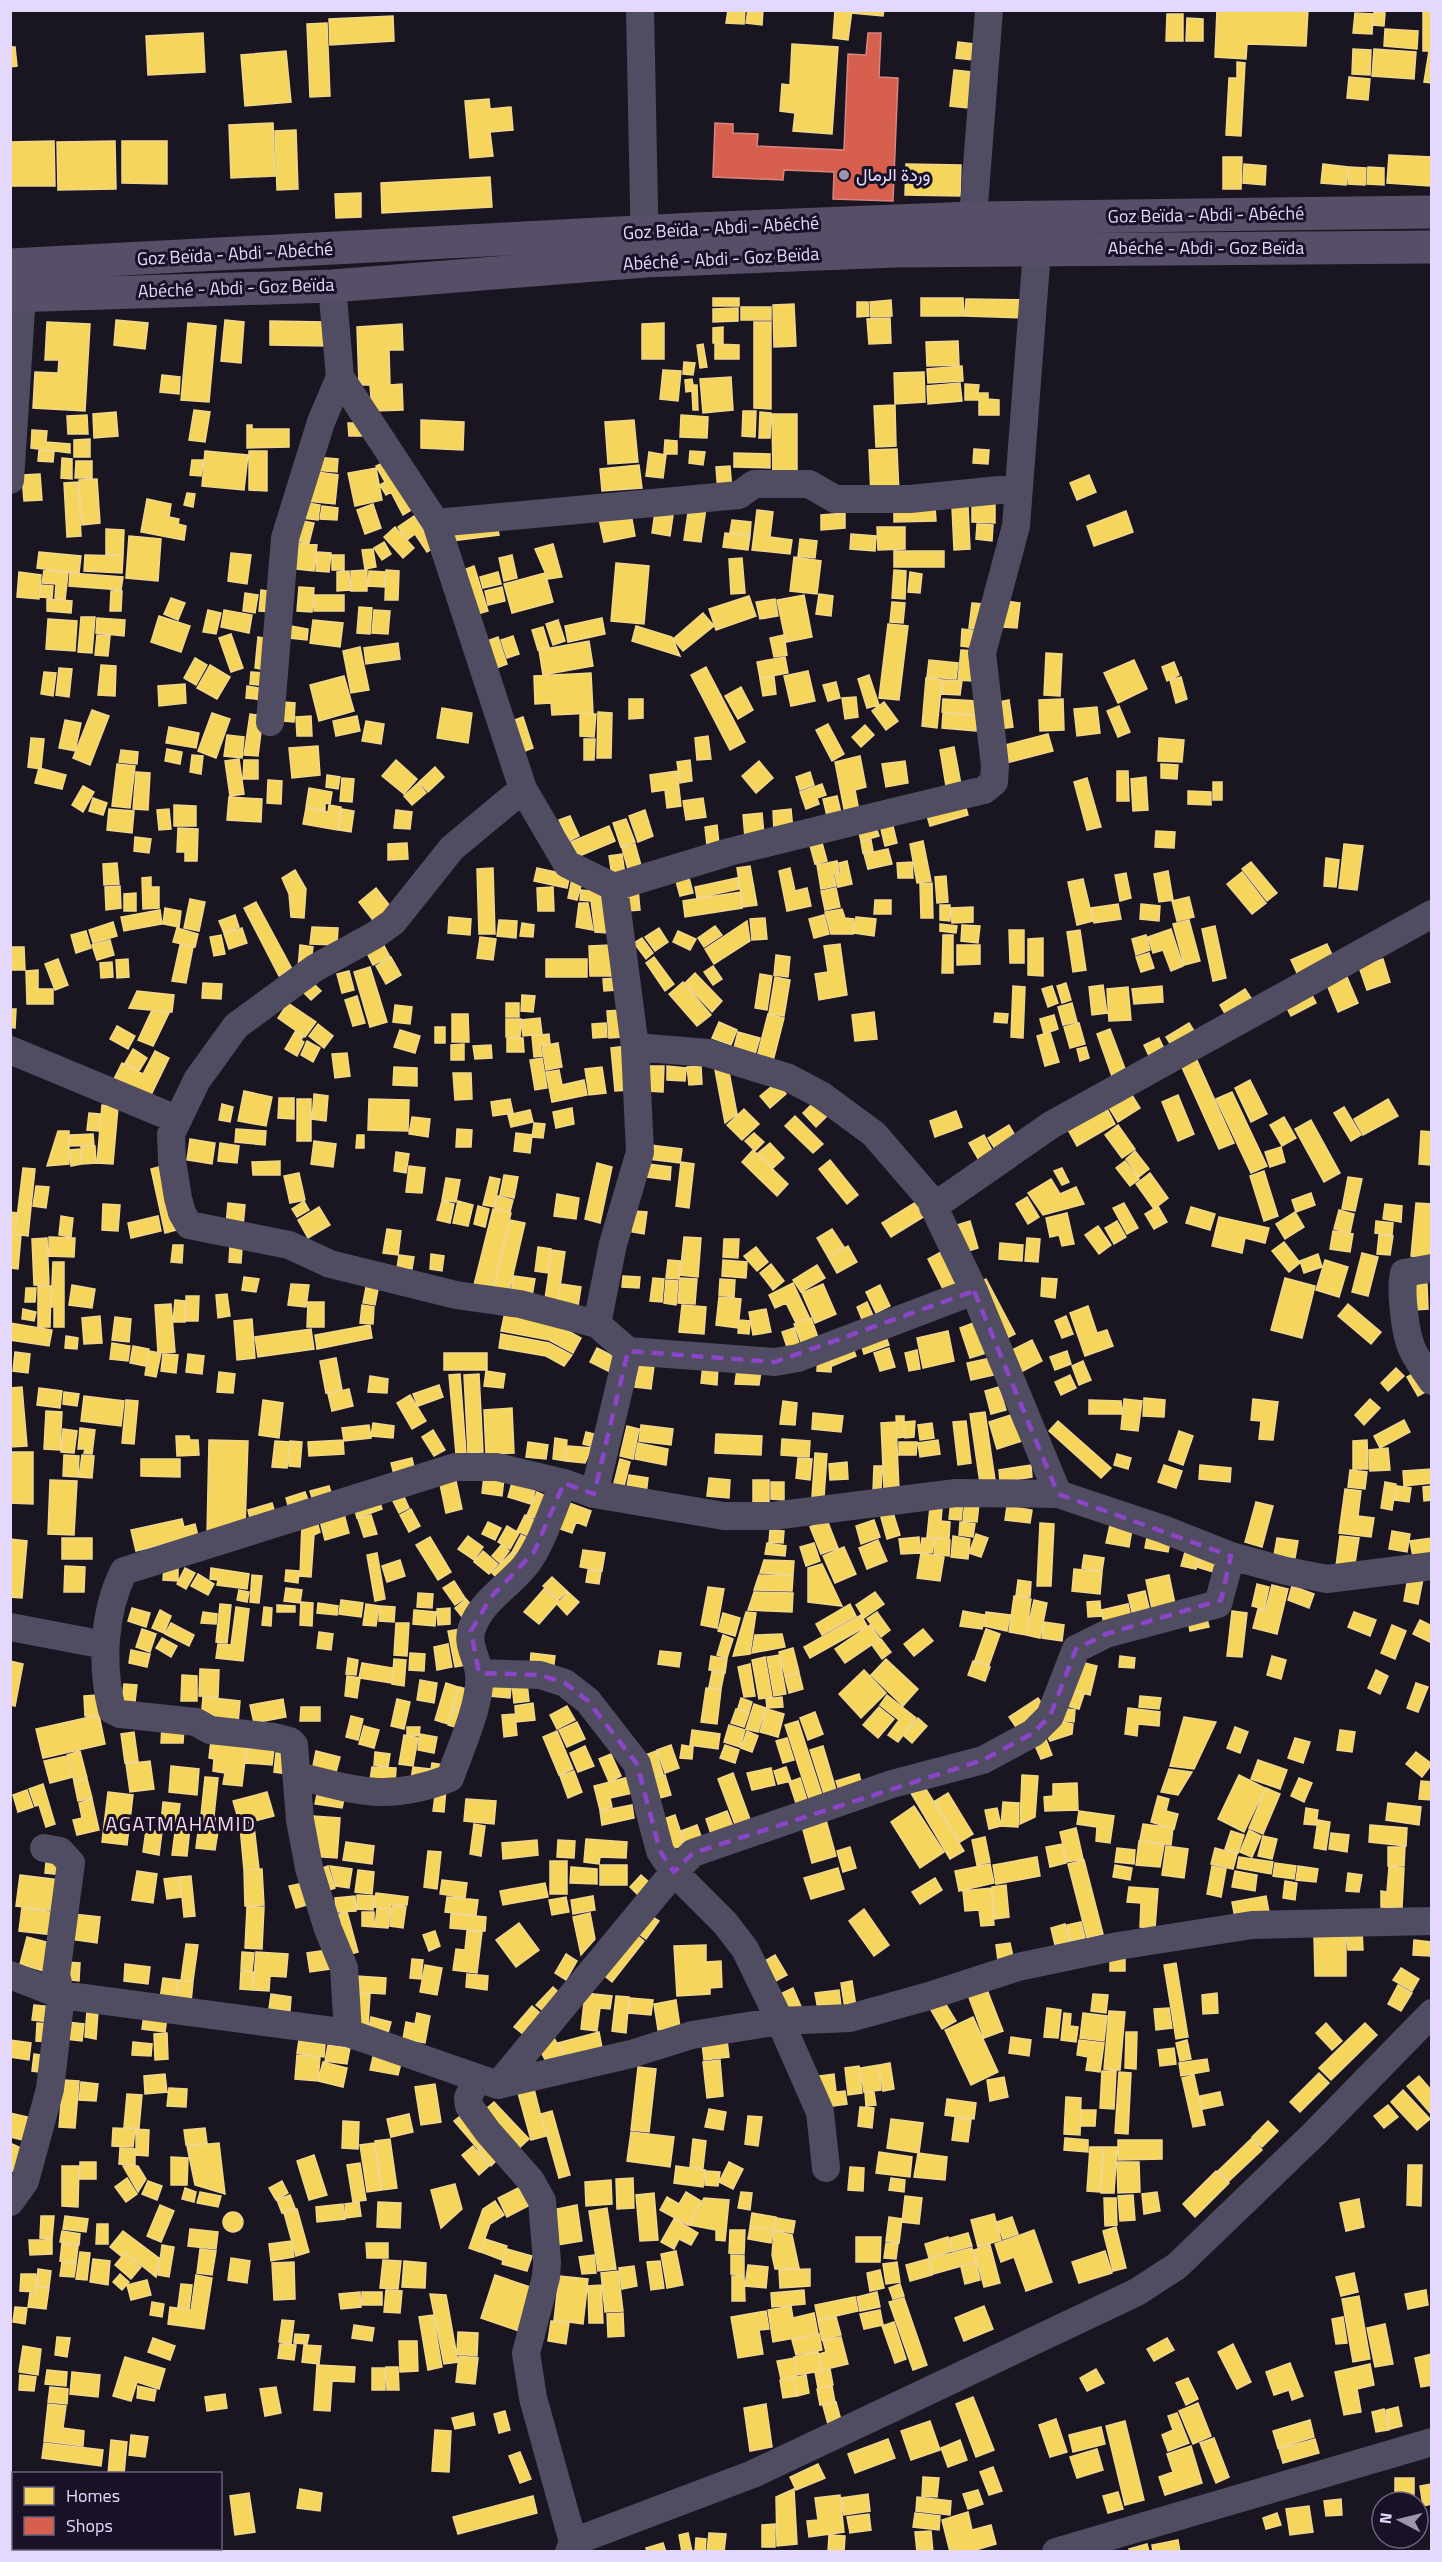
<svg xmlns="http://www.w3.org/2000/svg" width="1442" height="2562" font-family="'Titillium Web',Vazirmatn,sans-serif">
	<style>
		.homes { fill: #f6d55c; stroke: #f1d68c; stroke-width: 1.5 }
		.shops { fill: #d6604d; stroke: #da8482; stroke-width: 1.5 }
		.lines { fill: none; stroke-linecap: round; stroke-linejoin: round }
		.minor { stroke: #504c62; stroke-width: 28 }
		.secondary { stroke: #564f67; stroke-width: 33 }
		.marked { fill: none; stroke: #8b46c8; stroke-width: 4.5; stroke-dasharray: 12 8; stroke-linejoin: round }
		.poi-dot { fill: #9d95af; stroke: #191126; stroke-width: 2 }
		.labels { text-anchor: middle; stroke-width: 6; stroke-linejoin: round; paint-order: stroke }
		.poi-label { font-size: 18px; fill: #e4d9fc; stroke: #191126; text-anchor: start }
		.street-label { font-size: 18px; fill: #e4d9fc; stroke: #191126 }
		.neighbourhood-label { font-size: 20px; letter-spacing: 1.5px; fill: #fcdbea; stroke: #191126 }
	</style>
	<rect width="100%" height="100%" fill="#1a1621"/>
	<path class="homes" d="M728 10H745L744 24 726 23Z
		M748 10H763L762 25 746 23Z
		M835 10H852L848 40 833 38Z
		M853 10H884L883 16 852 13Z
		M1217 10H1308L1306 46 1247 44 1246 59 1215 57Z
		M1423 11H1432V51H1423Z
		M1374 12 1385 13 1384 26 1373 25Z
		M1355 13 1373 14 1372 34 1353 33Z
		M1167 14H1183V41H1166Z
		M393 16 394 41 330 45 329 19Z
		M1187 18 1203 19V41H1186Z
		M327 23 330 96 310 97 307 24Z
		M1385 29 1418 31 1417 49 1384 46Z
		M203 33 205 72 148 75 146 36Z
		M958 42 974 44 973 60 956 58Z
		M792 44 838 47 832 134 793 131 795 113 780 111 782 84 790 85Z
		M10 47H15L17 66 10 67Z
		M1353 49 1371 50 1370 75 1352 74Z
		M1374 49 1416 52 1414 79 1372 76Z
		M286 51 291 102 245 106 241 55Z
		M1429 51 1432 52V83L1424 82Z
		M1237 62 1245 63 1241 136 1226 135 1229 78H1237Z
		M954 70 972 72 968 108 950 106Z
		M1349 77 1370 79 1368 100 1347 98Z
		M489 99 490 109 511 107 513 130 490 132 493 156 470 158 465 101Z
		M273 123 275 176 231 178 229 125Z
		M296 130 298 189 277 190 275 131Z
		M54 141 55 186H11L10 142Z
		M115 141 116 189 58 190 57 142Z
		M122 141H167V184L122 183Z
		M1389 155 1432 157 1430 186 1387 183Z
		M1223 157H1242L1241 189H1223Z
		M906 164 961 165 960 196 905 195Z
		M1244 164 1266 166 1265 185 1243 183Z
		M1323 164 1348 167 1346 185 1321 183Z
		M1349 167 1366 168 1365 185 1348 184Z
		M1368 167 1384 168V185L1367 184Z
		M490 177 492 207 382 213 381 183Z
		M361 193V217L336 218 335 194Z
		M713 298H739V306H713Z
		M921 298H963L964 316H921Z
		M966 299 1030 300V318L965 316Z
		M891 300 892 316 871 317 870 302Z
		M857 302H868L869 316 857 317Z
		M794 304 796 346 774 347 773 305Z
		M741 307H771V320H741Z
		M738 308V321L713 322V309Z
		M890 318 891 343 869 344 867 319Z
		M116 320 148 323 145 349 114 345Z
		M225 320 244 322 241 363 221 361Z
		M270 321 327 322V346L270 345Z
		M47 322 90 324 85 411 33 408 35 372 58 373 59 360H45Z
		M754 322H771V409L754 408Z
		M188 323 216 326 209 402 181 400Z
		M664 323V359H642V324Z
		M402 324 403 350H389L390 385 402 384 403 410 372 411 370 385H359L357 327Z
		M723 327V343H713V328Z
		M958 341 959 365 927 366 926 342Z
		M703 344 707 367 700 368 697 345Z
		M715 344 739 345V359H715Z
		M684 362 695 363 693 375 683 374Z
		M962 366 963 381 928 383 927 369Z
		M663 370 681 371 678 401 660 399Z
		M924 372 925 402 895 404 894 373Z
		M162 375 180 377 179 394 160 392Z
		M731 377 733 410 703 413 700 379Z
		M692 379 693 385H697L698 410H693L692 391 686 392 685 380Z
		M960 383 962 401 928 404 927 386Z
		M965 384 979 385 978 393H988V399L999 400V415H979V400H965Z
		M895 405 896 446 876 447 874 406Z
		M194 410 210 412 205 442 189 440Z
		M743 411H756L755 437 742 436Z
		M116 412 118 436 94 438 93 414Z
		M760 412 771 413 770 438H759Z
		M772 414H797V478H773Z
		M87 415 88 434H68L67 416Z
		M681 415 708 417 707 438 680 437Z
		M421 420 464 422 463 450 421 448Z
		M634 420 638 462 608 464 605 422Z
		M348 423H367L368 436H349Z
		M247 425H252V429H289V447L247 448Z
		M32 430 47 431 46 442 70 444V453L31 448Z
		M90 439V457H74V440Z
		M665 440 677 441V454H664Z
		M897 449 899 494 871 496 869 450Z
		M974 449 989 450 988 464 973 463Z
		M39 450 54 452 53 462 38 461Z
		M205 451 248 455 244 490 202 486Z
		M249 451H267V491L249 490Z
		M690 451 705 452 703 465 689 463Z
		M649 452 666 455 663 478 646 476Z
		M734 453 770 454V468L734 467Z
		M315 457 338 459 337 472 314 470Z
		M62 458 72 459V479L61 478Z
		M192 460H203L201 476 190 475Z
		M76 461H92V478H75Z
		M387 461 413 509 403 515 391 492 386 495 380 485 385 482 376 466Z
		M639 465 642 488 602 491 600 469Z
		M730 466 732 491 718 493 716 467Z
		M376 468 382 500 355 506 348 473Z
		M310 471 338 475 335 504 307 501Z
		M40 474 42 500 24 501 22 475Z
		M1089 475 1096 492 1077 500 1070 483Z
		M97 479 100 523 82 525 79 480Z
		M78 482 81 536 67 537 64 483Z
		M187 493 195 494 193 507 184 505Z
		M147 499 171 504 169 517 179 519 178 524 186 526 184 540 141 532Z
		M303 502 320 505 318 520 301 518Z
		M972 503H995V523L972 522Z
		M373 504 381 528 365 534 357 510Z
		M322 506 338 508 337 520 320 519Z
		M689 506 706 508 701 542 684 540Z
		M968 506 970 549 954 550 952 507Z
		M935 507 936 521 894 522V508Z
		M630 508 635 536 604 542 598 514Z
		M757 510 773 512 770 537 792 540 790 554 752 550Z
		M1126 511 1133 532 1094 546 1087 526Z
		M655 512 673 515 670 536 652 533Z
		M845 513V528L821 530V515Z
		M414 516 435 547 427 552 415 534 407 540 398 527Z
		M298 520 314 523 309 543 294 540Z
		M732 520 751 522 750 535 730 532Z
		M497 524 499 535 452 541 451 530Z
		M977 524 993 525 992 541 976 539Z
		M395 527 414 548 403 558 384 537Z
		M877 527H905V549L878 550Z
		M106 529 124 530 123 555 106 554Z
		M725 533 750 536 748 550 723 547Z
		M851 534 876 536 875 551 850 549Z
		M129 536 161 539 158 581 126 578Z
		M800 539 817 541 815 558 798 556Z
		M291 542 317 545 314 571 287 568Z
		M384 542 391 554 382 560 374 548Z
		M553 544 562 577 548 579 535 549Z
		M373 549 376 567 365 569 362 550Z
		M894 551H944V567H894Z
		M39 552 81 556 79 573 37 568Z
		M317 552 331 553 329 572 316 571Z
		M231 553 251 555 247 584 228 581Z
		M85 555 123 556 122 573 84 571Z
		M332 555H344V570H332Z
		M512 555 517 578 504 581 499 558Z
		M794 557 821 561 817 594 790 591Z
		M742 558 745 593 731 594 729 559Z
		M616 563 649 566 644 624 611 621Z
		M474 566 488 611 474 615 461 571Z
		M44 570 68 573 65 600 55 598 56 584 42 583Z
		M367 570V591H351V571Z
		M386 570 399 571 398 600H385Z
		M894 570 906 571 905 599 892 598Z
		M349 571 350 590 337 591V572Z
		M369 571 385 572 384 587 368 586Z
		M19 572 41 575 39 599 17 597Z
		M498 572 501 584 483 588 480 577Z
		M910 572 922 574 920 593 908 592Z
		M70 573 123 577 121 590 69 586Z
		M545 573 553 602 512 613 504 584Z
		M41 585 53 586 52 598 40 597Z
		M299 587 314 588 312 612 297 611Z
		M502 587 505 601 488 605 485 591Z
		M261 590 274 592 272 612 259 611Z
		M111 591H122L121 611H110Z
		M245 593 258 595 255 613 243 611Z
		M819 594 833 596 831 616 816 614Z
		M314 595H344V611H314Z
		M804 595 812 637 786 642 777 600Z
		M749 596 756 616 716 630 709 609Z
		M171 598 185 603 178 620 164 614Z
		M47 599 72 601 71 613 47 611Z
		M775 599 778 616 760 619 756 602Z
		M1006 601 1020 603 1017 628 1003 627Z
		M892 602 905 603 903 623 890 622Z
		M972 603 984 604 982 629 969 628Z
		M359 607 372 608 370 634 357 633Z
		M208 610 221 613 216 634 203 632Z
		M224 610 252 615 249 633 221 627Z
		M374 610 390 611 388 634 372 633Z
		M703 613 714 626 683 651 673 639Z
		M159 616 190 626 181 652 151 642Z
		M81 617H95L92 653 78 652Z
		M97 618 125 620 124 636 96 633Z
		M602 618 605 634 568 642 565 626Z
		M48 619 77 621 75 651 46 649Z
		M313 620 343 623 340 647 310 643Z
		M558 620 565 641 553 645 546 624Z
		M888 624 908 626 899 700 879 698Z
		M291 626 308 629 307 640 289 638Z
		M636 626 672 637 680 656 632 641Z
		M543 627 549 647 538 650 532 630Z
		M962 629 979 631 977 648 961 646Z
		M231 634 243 668 231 672 219 638Z
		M97 635 110 636 108 656 95 655Z
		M784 635 787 655 774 657 770 638Z
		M513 636 519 654 507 658 501 640Z
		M258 637 269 639 266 670 255 668Z
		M498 637 507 664 491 670 482 643Z
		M589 641 593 666 543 675 539 650Z
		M398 643 400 659 366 664 364 648Z
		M360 647 369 690 351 693 343 651Z
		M961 650 975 651 972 681 958 680Z
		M1046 653 1062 654 1060 696 1044 695Z
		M785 657 788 673 760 678 757 662Z
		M195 658 207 665 196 685 184 678Z
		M929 660 958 663 956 679 927 677Z
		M1134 660 1147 689 1118 703 1104 673Z
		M1174 662 1179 675 1167 681 1162 667Z
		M101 665 116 666 115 696 98 695Z
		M210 665 230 677 217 699 197 688Z
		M706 667 745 742 730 750 691 675Z
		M59 668 72 669 69 697 56 695Z
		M808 671 815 701 791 706 784 676Z
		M44 672 56 673 53 696 41 694Z
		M251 672 266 673 264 686 250 684Z
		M591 673 593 713 552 715 551 703 535 704 534 676Z
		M869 675 879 705 867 708 858 679Z
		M344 676 354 711 319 721 310 685Z
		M774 677 776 694 763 696 760 679Z
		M1181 677 1187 699 1176 703 1170 680Z
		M926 678 942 680 937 728 922 726Z
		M943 680 962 681 960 695 942 694Z
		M836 682 840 698 828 701 823 685Z
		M185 684 186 703 159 706 158 686Z
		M247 686 265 689 264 700 246 698Z
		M741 687 753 710 738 719 725 696Z
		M856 697 858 717 845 719 842 698Z
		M629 699H643V718L629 719Z
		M943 699 977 701 976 715 942 712Z
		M1063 699 1064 730 1040 731 1039 700Z
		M1009 700 1013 727 999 729 994 703Z
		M284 702 295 703 294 722 283 721Z
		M884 702 898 721 886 730 872 711Z
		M1119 706 1130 732 1118 737 1107 711Z
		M1097 707 1100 733 1077 736 1074 709Z
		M442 708 472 713 468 743 437 738Z
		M92 710 109 716 90 765 73 758Z
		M598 712 612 713 611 758H597Z
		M212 713 230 719 216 758 198 751Z
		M580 713 596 714 594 737 580 736Z
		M943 713 978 716 976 731 942 728Z
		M250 714 263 716 258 756 244 755Z
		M311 716 312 736H297L296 717Z
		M357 716 360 731 336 736 333 721Z
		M523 717 533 748 517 754 506 723Z
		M65 720 81 723 75 751 59 748Z
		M366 721 384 724 381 744 362 741Z
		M828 724 844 754 832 761 816 730Z
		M865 725 874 735 861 747 852 737Z
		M169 727 199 733 196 748 166 743Z
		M1048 734 1053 751 1006 763 1001 746Z
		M227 735 244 737 242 758 224 756Z
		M708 736 711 759 697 760 695 738Z
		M31 738 44 739 41 769 28 767Z
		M1159 738 1184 740 1182 762 1158 761Z
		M584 739H595L594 760H584Z
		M318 746 320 775 292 778 289 748Z
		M954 747 962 790 947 792 940 750Z
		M167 749 182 752 180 764 165 761Z
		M121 750 138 752 137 764 119 762Z
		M192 755 203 756 201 774 190 772Z
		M860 756 866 787 855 790 859 811 845 814 835 762Z
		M239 759 244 794 230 796 225 761Z
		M244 760H258V779H243Z
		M396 760 417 779 404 794 382 776Z
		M690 760 692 781 680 783 677 762Z
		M759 761 773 778 756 793 742 776Z
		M905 761 908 783 886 787 882 764Z
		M117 764 135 766 130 808 112 806Z
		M1161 764 1178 765 1177 779 1161 778Z
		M435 767 444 777 428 792 419 782Z
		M39 768 66 775 62 789 35 783Z
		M677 771 681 806 667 808 665 790 652 792 650 775Z
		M1117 771H1128L1129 801H1117Z
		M136 772 150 773 148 810 133 809Z
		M810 772 814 785 800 790 796 777Z
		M327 775 340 777 338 789 326 787Z
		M1146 777 1148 810 1133 811 1131 779Z
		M342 778 354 779 352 802 340 801Z
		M1087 778 1101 827 1087 830 1074 782Z
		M268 780 282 781 281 804 267 803Z
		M1213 782H1222V800H1213Z
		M418 783 426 793 412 805 404 796Z
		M822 784 826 795 817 798 819 804 806 809 800 792Z
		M83 786 94 792 83 812 72 805Z
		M309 788 332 792 330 804 325 803V810L306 807Z
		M1188 791 1211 792V805L1188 804Z
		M837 796 842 817 828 820 823 799Z
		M229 797 262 799 261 822 227 820Z
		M93 798 107 803 103 815 89 811Z
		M703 798 706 817 686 820 683 801Z
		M964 801 968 815 930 826 926 812Z
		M174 805 196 806V826H174Z
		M329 805 341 807 337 830 303 824 306 808 328 812Z
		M109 809 134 811 132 833 107 830Z
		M169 809 171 829 159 830 157 810Z
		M342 809 354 811 351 832 338 830Z
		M791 809 793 830 774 832 773 811Z
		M396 810 412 812 410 829 394 828Z
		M645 810 653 836 638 842 629 816Z
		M762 813 764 835 745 837 743 815Z
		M570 816 579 836 569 841 559 820Z
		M626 819 635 842 621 847 613 823Z
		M874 821 879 836 861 841 857 825Z
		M892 822 897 843 885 846 880 825Z
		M717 825 719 844 707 845 705 827Z
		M609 826 615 841 577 857 571 842Z
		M178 828 198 829 197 861H185V852H177Z
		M1156 831 1175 832 1174 848 1155 847Z
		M135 837 151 839 149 853 134 851Z
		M821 839 827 861 815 864 809 842Z
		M871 840 873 851 863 853 861 842Z
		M923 841 931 881 917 883 910 844Z
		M407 843 408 859 388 860V844Z
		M635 844 642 869 629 873 622 848Z
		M1344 844 1363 846 1357 890 1339 888Z
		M888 849 892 864 868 869 864 854Z
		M622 854 625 874 612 876 609 856Z
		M1326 858 1339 860 1336 887 1324 886Z
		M837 861 839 872 833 873 836 886 821 889 817 865Z
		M847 861 852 884 838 887 835 874 841 873 839 863Z
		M912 862 913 878H898L897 863Z
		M1251 862 1277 893 1267 901 1242 869Z
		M117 863 119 884 104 885 103 864Z
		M750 866 757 905 743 907 737 868Z
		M493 868 495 934H479L477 869Z
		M537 868 570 875 567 888 534 881Z
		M790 868 795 891 807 888 811 906 787 911 779 871Z
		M295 870 306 889 304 918 291 917 289 894 282 878Z
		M1168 871 1173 900 1159 902 1154 874Z
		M1242 872 1266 903 1252 914 1227 884Z
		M1126 873 1131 898 1120 901 1115 875Z
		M688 874 693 893 680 896 675 877Z
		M946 876 948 902 937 903 935 877Z
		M151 877V887H159V908L143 909 142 878Z
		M737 878 739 889 697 898 695 887Z
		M572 879 582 882 577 900 568 898Z
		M1083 879 1093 921 1077 925 1068 882Z
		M932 883 933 918H921L920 884Z
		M120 886 121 908 106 910 105 887Z
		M553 887 554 911H538L537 888Z
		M376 888 393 910 376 924 359 902Z
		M836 888 840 907 825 910 821 891Z
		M638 889 640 910 628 911 625 891Z
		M581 890 600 892 608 933 595 932 591 901 580 900Z
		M740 892 742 908 685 917 683 901Z
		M136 893V911H124V894Z
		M1189 897 1194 917 1177 921 1172 901Z
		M190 899 205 902 199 931 184 928Z
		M875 900H891V914H874Z
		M256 902 292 969 279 976 244 908Z
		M579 903H588L593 930 576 927Z
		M1118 904 1121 919 1094 923 1091 908Z
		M1141 904 1160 906 1159 921 1140 919Z
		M940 905H950V921L940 920Z
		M973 907V922L952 923 951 908Z
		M165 908 181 911 179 927 163 924Z
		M842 909 845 918 854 919 853 934H831L825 912Z
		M160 910 162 924 124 931 121 917Z
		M235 915 239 927 224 933 219 921Z
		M824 915 829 934 814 938 809 919Z
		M449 917 471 919 470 935 448 933Z
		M856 917 876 919 874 936 854 933Z
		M765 918 767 939 752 940 750 919Z
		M499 920 517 921 516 938 497 936Z
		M1189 920 1200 961 1184 965 1173 924Z
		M747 921 750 941 714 964 705 949Z
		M113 922 117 936 93 943 89 930Z
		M522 923 534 925 533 937 520 936Z
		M940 924 957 926 956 933 940 931Z
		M962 925 980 926 978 943 961 941Z
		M715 926 722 935 704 947 698 938Z
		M1215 926 1226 978 1213 981 1202 929Z
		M312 927 338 928 337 945 310 944Z
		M177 928 198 934 195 947 173 942Z
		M242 928 247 943 229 949 224 934Z
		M659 928 668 942 655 951 645 937Z
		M1171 929 1183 966 1171 971 1163 950 1153 953 1148 937Z
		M1009 930H1024V963H1010Z
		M1080 930 1086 970 1073 972 1067 932Z
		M86 931 91 948 76 953 71 935Z
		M678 931 696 939 690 950 673 942Z
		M221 935 225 954 214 956 210 937Z
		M943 935H953V973H942Z
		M1146 935 1150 950 1136 955 1132 939Z
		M480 937 496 939 493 960 477 958Z
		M642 938 653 953 646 959 634 943Z
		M1043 938V976L1028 975V939Z
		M110 940 114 955 97 960 92 945Z
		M382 942 390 957 373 965 366 951Z
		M840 944 847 995 819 1000 815 974 828 972 824 946Z
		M1327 944 1334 959 1298 975 1291 960Z
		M180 945 193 947 186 983 172 981Z
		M300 945 313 947 311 963 298 968Z
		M611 945 612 976H590L589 946Z
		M957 945H980V964L957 965Z
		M11 947H24L25 970H12Z
		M1149 953 1154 968 1141 972 1136 957Z
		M776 955 790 957 788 977 774 975Z
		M391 957 401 975 386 984 376 966Z
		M654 957 674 984 665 991 646 963Z
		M58 959 68 985 55 990 45 964Z
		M128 959 129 977 117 978 116 960Z
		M546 959H587V977H546Z
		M1383 959 1390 982 1367 990 1359 967Z
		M112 962 113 977 101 978 100 963Z
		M713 966 722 979 713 985 704 972Z
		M370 967 387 1022 370 1027 354 972Z
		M38 970V989H53V1004H27L26 971Z
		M349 971 354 990 342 993 337 974Z
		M695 973 722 1001 712 1012 685 983Z
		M760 974 772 976 767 1010 755 1008Z
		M775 977 790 980 784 1016 769 1013Z
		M1347 977 1358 1003 1338 1012 1327 985Z
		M617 978 618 990 604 991 603 979Z
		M311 981 321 991 311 1000 301 990Z
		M683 982 711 1015 697 1026 669 994Z
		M203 983 222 984 221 999 202 998Z
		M1066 983 1071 1000 1062 1003 1057 986Z
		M1103 985 1107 1013 1092 1015 1089 987Z
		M1013 986 1025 987 1023 1038 1011 1037Z
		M1052 986 1058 1003 1048 1007 1042 989Z
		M1162 986 1163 1002 1134 1004 1132 989Z
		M1128 987 1131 1020 1109 1021 1107 989Z
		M1245 989 1253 1001 1227 1017 1220 1005Z
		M137 991 174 995 172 1012 129 1008Z
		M1310 991 1316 1003 1291 1016 1285 1004Z
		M522 995 535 996 533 1012 521 1011Z
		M357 996 365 1023 353 1026 345 1000Z
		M288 1003 316 1022 305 1037 278 1018Z
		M506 1003H519V1017H506Z
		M1072 1003 1077 1022 1063 1025 1058 1007Z
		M395 1005 412 1007 410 1024 393 1022Z
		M10 1009H16L15 1028 10 1027Z
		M152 1010 169 1013 153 1046 138 1040Z
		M622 1010 624 1037 609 1038 607 1011Z
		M874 1012 877 1039 855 1041 852 1015Z
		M995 1013 1008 1014 1007 1023 994 1022Z
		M452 1014H468L469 1042H452Z
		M768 1014 784 1018 773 1061 757 1057Z
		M1054 1015 1058 1029 1044 1034 1040 1019Z
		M540 1018 542 1034 523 1036 521 1020Z
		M506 1019H521L520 1038 506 1037Z
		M719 1022 737 1030 731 1045 712 1038Z
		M606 1023 607 1037 593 1038 592 1024Z
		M1079 1023 1085 1044 1070 1048 1064 1027Z
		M1189 1023 1196 1034 1173 1048 1166 1037Z
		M318 1024 333 1036 324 1048 309 1036Z
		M117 1026 135 1036 128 1049 110 1039Z
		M435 1027H445V1043H435Z
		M1110 1029 1127 1074 1113 1079 1097 1034Z
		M400 1030 420 1036 415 1053 394 1047Z
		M295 1032 303 1037 301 1040 304 1042 297 1056 285 1049Z
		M738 1032 760 1038 755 1054 734 1048Z
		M1050 1032 1059 1062 1045 1066 1037 1036Z
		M549 1034 550 1044 540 1045 542 1056 534 1057 532 1036Z
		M507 1038H523L524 1052H507Z
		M1159 1038 1165 1051 1150 1058 1144 1045Z
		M307 1041 320 1048 313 1062 301 1055Z
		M558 1043 562 1067 546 1070 542 1046Z
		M464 1044V1060H451V1045Z
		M491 1045 492 1058 475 1059 473 1046Z
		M626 1046 630 1090 615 1091 611 1048Z
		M1086 1047 1089 1058 1080 1061 1077 1049Z
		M133 1049 147 1058 139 1071 125 1063Z
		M155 1051 169 1058 150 1097 114 1079 122 1063 143 1074Z
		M347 1053 350 1076 335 1078 332 1054Z
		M542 1058 547 1088 535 1090 530 1060Z
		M1196 1058 1234 1143 1219 1149 1181 1065Z
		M647 1066H664L663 1092 646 1091Z
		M667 1066 686 1068 685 1081 667 1080Z
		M701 1066 702 1084 689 1085 687 1067Z
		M394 1067 417 1068V1086L393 1085Z
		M602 1067 606 1093 589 1095 585 1069Z
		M559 1070 562 1085 584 1080 587 1095 552 1102 546 1072Z
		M715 1070 729 1072 737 1114 725 1123Z
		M453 1073H471L472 1099 455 1100Z
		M1250 1080 1267 1114 1251 1122 1235 1088Z
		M777 1082 786 1094 770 1108 760 1096Z
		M244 1091 272 1097 266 1126 238 1121Z
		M1130 1092 1140 1108 1118 1122 1108 1106Z
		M1232 1092 1267 1166 1251 1173 1216 1099Z
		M314 1094 328 1096 326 1121 312 1119Z
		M1178 1095 1194 1134 1178 1141 1162 1102Z
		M279 1098H294V1119L278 1118Z
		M297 1099H311V1141H297Z
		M369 1099 409 1100 408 1131 368 1130Z
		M510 1099 513 1113 493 1116 491 1102Z
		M1388 1099 1398 1116 1363 1135 1354 1119Z
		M814 1102 827 1116 816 1127 803 1113Z
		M222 1104 233 1107 230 1122 219 1120Z
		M102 1105 118 1107 113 1164 97 1163Z
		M1105 1105 1115 1124 1077 1146 1067 1128Z
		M1344 1107 1361 1135 1351 1141 1334 1113Z
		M572 1108 574 1124 556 1128 553 1112Z
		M744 1109 759 1124 742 1140 727 1125Z
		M530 1110 533 1122 511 1127 508 1115Z
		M956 1111 962 1127 935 1137 930 1121Z
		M89 1113 100 1114 99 1131 87 1130Z
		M795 1116 823 1144 813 1153 785 1126Z
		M412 1117 430 1119 428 1137 409 1134Z
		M1284 1117 1296 1138 1282 1146 1270 1125Z
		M1311 1120 1340 1173 1324 1182 1295 1129Z
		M534 1123 545 1124 543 1138 532 1137Z
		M1009 1125 1017 1139 997 1152 988 1138Z
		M1118 1125 1135 1149 1122 1158 1105 1135Z
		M236 1129 266 1131 265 1145 235 1142Z
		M457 1129 472 1130 471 1147H456Z
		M58 1131H69V1164L47 1166Z
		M1421 1131 1432 1132 1431 1165 1419 1164Z
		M516 1133 532 1135 530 1153 514 1151Z
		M754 1133 764 1142 755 1151 745 1141Z
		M93 1134 94 1145 70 1146V1135Z
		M357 1135H364V1148H356Z
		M984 1135 994 1154 980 1162 969 1143Z
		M190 1139 215 1143 212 1164 187 1160Z
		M314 1141 336 1144 333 1167 311 1164Z
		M220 1143 239 1146 237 1163 218 1161Z
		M770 1143 784 1158 773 1168 758 1153Z
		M650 1145 682 1149 680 1163 648 1159Z
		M95 1146 96 1163 82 1164 81 1147Z
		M1281 1147 1285 1162 1270 1167 1265 1152Z
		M80 1149 82 1164 71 1166 70 1150Z
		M753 1150 788 1184 777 1196 742 1162Z
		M1135 1151 1149 1169 1139 1177 1126 1159Z
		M396 1152 409 1154 406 1173 394 1171Z
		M830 1160 858 1195 847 1204 819 1169Z
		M280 1161V1175H253L252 1162Z
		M1125 1161 1139 1179 1130 1186 1116 1168Z
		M681 1162 694 1164 689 1208 676 1206Z
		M597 1163 612 1167 600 1223 585 1219Z
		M648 1164 671 1167 670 1180 647 1177Z
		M166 1165 180 1229 165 1233 151 1169Z
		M409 1166 425 1168 422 1193 406 1192Z
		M23 1168 35 1169 28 1236 15 1234Z
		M1062 1168 1069 1182 1062 1185 1054 1171Z
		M1264 1171 1278 1216 1264 1221 1250 1176Z
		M299 1173 305 1200 290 1203 284 1176Z
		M1150 1173 1168 1198 1154 1209 1136 1184Z
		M504 1175 518 1177 514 1198 500 1195Z
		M490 1177 500 1179 494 1207 483 1205Z
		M1348 1177 1362 1179 1355 1211 1342 1209Z
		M446 1178 460 1180 456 1202 442 1200Z
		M1051 1179 1060 1194 1076 1187 1084 1204 1043 1215 1028 1193Z
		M36 1186 49 1187 46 1208 33 1206Z
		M1311 1193 1315 1205 1296 1212 1292 1200Z
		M557 1194 579 1198 576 1219 554 1216Z
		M498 1196 513 1200 510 1212 495 1208Z
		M1027 1197 1039 1217 1028 1224 1016 1204Z
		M304 1201 309 1210 297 1217 292 1209Z
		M442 1201 454 1204 450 1223 437 1220Z
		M458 1201 473 1205 468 1226 453 1223Z
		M916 1202 925 1216 891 1237 882 1223Z
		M228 1203 245 1205 243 1226 226 1225Z
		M1124 1203 1138 1228 1127 1234 1113 1208Z
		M1416 1203 1432 1204 1431 1258 1411 1256Z
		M103 1204 120 1205 118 1231 102 1230Z
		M1385 1204 1402 1206 1401 1222 1383 1219Z
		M478 1206 489 1209 485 1227 474 1224Z
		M1158 1206 1167 1222 1154 1229 1145 1214Z
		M319 1207 330 1225 308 1238 298 1220Z
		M1191 1207 1215 1214 1210 1230 1186 1223Z
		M493 1209 511 1213 493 1289 474 1285Z
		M1339 1210 1354 1214 1350 1233 1334 1229Z
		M634 1211 647 1212 644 1234 632 1232Z
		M10 1212 17 1213 15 1235H21L18 1269 10 1268Z
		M1295 1212 1304 1227 1285 1239 1276 1224Z
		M1067 1213 1074 1244 1062 1246 1059 1235 1050 1237 1046 1218Z
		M61 1216 73 1218 71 1237 59 1235Z
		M158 1216 161 1231 131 1238 128 1223Z
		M1219 1217 1269 1228 1265 1243 1245 1238 1242 1253 1212 1246Z
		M510 1220 525 1223 509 1292 494 1289Z
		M970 1221 978 1248 965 1252 957 1225Z
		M1117 1221 1126 1237 1114 1244 1105 1228Z
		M1376 1221 1393 1223 1392 1235 1375 1233Z
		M1098 1226 1111 1245 1099 1254 1085 1235Z
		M387 1229 401 1231 398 1255 383 1253Z
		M832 1229 844 1247 828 1257 817 1238Z
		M1333 1231 1353 1234 1350 1252 1330 1249Z
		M1379 1235 1393 1236 1390 1255 1377 1254Z
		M49 1237 75 1238 74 1257 49 1256Z
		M684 1237 701 1238 698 1277 680 1275Z
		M47 1238 49 1284 34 1285 32 1239Z
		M1027 1238 1040 1239 1038 1262 1025 1261Z
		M724 1239H739L738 1258 723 1257Z
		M1284 1242 1300 1263 1289 1272 1272 1251Z
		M1000 1243 1023 1245 1022 1261 999 1259Z
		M173 1245H183L182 1263 171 1262Z
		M848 1246 857 1262 837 1273 828 1257Z
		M230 1247H242L241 1263 229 1262Z
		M538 1247 551 1249 548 1273 535 1271Z
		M756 1247 768 1262 757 1271 744 1256Z
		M552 1250 565 1252 558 1301 545 1299Z
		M941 1252 960 1288 946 1295 928 1259Z
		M1362 1253 1378 1257 1368 1296 1352 1292Z
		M431 1254 444 1256 442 1271 430 1269Z
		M1318 1254 1322 1267 1304 1273 1300 1261Z
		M399 1255 414 1257 412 1269 397 1268Z
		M668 1260 680 1261 679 1279 666 1278Z
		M723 1260 747 1262 746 1278 722 1276Z
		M1325 1260 1348 1267 1339 1297 1316 1290Z
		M53 1262H64V1327H54V1307H51Z
		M771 1264 784 1281 773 1290 760 1273Z
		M817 1265 825 1278 801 1292 793 1280Z
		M514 1276 535 1279 532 1296 511 1292Z
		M623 1276 640 1277 639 1288 622 1287Z
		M244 1277 259 1279 256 1292 242 1290Z
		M653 1278 664 1279 662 1302 650 1301Z
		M680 1278 697 1279 695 1304 678 1303Z
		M1042 1278 1057 1279 1055 1298 1041 1296Z
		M1285 1278 1315 1286 1302 1338 1271 1330Z
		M720 1279 735 1280 734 1297 719 1295Z
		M986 1279 1015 1334 1003 1340 975 1285Z
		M666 1280 678 1281 676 1305 664 1303Z
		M367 1282 379 1284 375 1305 363 1303Z
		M793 1283 809 1317 796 1323 786 1303 775 1308 769 1295Z
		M291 1284 309 1285 306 1307 288 1305Z
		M561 1284 581 1287 578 1306 558 1302Z
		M823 1284 836 1314 815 1323 802 1293Z
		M1414 1284H1427L1428 1309 1415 1310Z
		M38 1285 51 1286 50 1327H38Z
		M72 1285 95 1289 92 1308 69 1305Z
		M880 1285 890 1306 876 1313 866 1292Z
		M26 1288H36L35 1302H25Z
		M227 1294 230 1316 218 1318 216 1295Z
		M186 1296H199L198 1321H186Z
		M719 1297 741 1299 738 1328 716 1325Z
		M175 1300 185 1301V1322H173Z
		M308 1302H324V1327H307Z
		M867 1302 875 1320 864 1324 857 1307Z
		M171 1304 175 1352 158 1353 155 1305Z
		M1348 1304 1381 1332 1371 1344 1338 1316Z
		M362 1305 374 1307 373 1324 360 1323Z
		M682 1305 706 1307 704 1334 679 1332Z
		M1088 1306 1097 1333 1107 1330 1113 1346 1085 1356 1070 1313Z
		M23 1309 36 1312 34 1321 22 1319Z
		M766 1309 771 1332 753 1335 749 1312Z
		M505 1312 552 1322 581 1338 573 1353 549 1340 501 1331Z
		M100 1316 102 1343 84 1344 82 1318Z
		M1066 1316 1073 1334 1062 1338 1055 1321Z
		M115 1317 131 1319 129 1342 112 1340Z
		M811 1318 819 1340 803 1347 794 1324Z
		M252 1319 255 1358 237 1360 234 1321Z
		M739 1320 750 1321 749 1334 738 1333Z
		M976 1322 986 1353 970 1358 960 1328Z
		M10 1323 52 1330 49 1346 10 1340Z
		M370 1325 372 1338 317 1349 315 1335Z
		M794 1328 800 1346 788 1350 782 1332Z
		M311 1329 314 1349 258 1357 255 1337Z
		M948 1331 954 1361 923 1368 917 1338Z
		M884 1332 889 1345 864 1354 860 1341Z
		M501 1334 549 1343 572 1355 564 1366 546 1356 499 1348Z
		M66 1336 78 1338 77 1349 65 1348Z
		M1032 1340 1042 1361 1021 1372 1010 1351Z
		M112 1343 130 1346 128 1361 110 1359Z
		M851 1343 856 1356 832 1366 834 1350Z
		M133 1346 149 1349 146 1366 130 1363Z
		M597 1348 619 1359 612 1373 590 1362Z
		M889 1348 895 1367 880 1371 874 1353Z
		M917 1350 920 1369 909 1371 905 1353Z
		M149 1351 161 1353 156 1377 145 1375Z
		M1067 1351 1071 1364 1055 1370 1050 1357Z
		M15 1352 30 1354 28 1373 13 1371Z
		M818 1352 832 1353 831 1372 817 1371Z
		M444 1353H487V1370H444Z
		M163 1354 178 1355 176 1373 161 1371Z
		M188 1354 204 1356 202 1374 186 1372Z
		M640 1356 655 1358 651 1389 635 1387Z
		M336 1358 342 1390 326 1393 320 1361Z
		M991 1358 994 1375 971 1380 967 1363Z
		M1083 1361 1091 1380 1079 1385 1072 1366Z
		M703 1364 718 1365 717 1385 701 1383Z
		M1396 1368 1404 1376 1388 1391 1381 1383Z
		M737 1369 761 1371 759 1385 735 1384Z
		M486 1371 505 1374 503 1388 484 1386Z
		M1418 1371 1429 1390 1418 1396 1407 1377Z
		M219 1372 235 1374 233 1393 217 1392Z
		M460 1374 466 1453 456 1454 449 1375Z
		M479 1374 483 1452 468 1453 464 1375Z
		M1070 1375 1076 1388 1061 1395 1055 1382Z
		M370 1376 388 1379 387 1393 368 1392Z
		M439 1385 443 1397 418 1406 413 1394Z
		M22 1387 27 1446 10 1447V1388Z
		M999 1387 1006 1410 991 1414 985 1391Z
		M39 1388 62 1391 60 1408 37 1405Z
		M349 1389 353 1406 332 1411 328 1394Z
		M64 1392 79 1394 77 1406 63 1404Z
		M410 1395 426 1421 412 1429 397 1403Z
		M84 1396 124 1401 121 1426 81 1421Z
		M1144 1398 1165 1400 1164 1417 1143 1416Z
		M1124 1399 1142 1401 1138 1431 1121 1429Z
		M1253 1399 1278 1402 1273 1440 1259 1439 1261 1421 1251 1420Z
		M1370 1399 1380 1408 1364 1425 1355 1415Z
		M126 1400 138 1401 134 1444 122 1443Z
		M263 1400 283 1403 279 1438 259 1435Z
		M1089 1400 1121 1401 1122 1414H1089Z
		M783 1401 797 1403 795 1425 780 1424Z
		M512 1408 514 1453 486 1454 484 1410Z
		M46 1411 62 1412 60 1450 44 1449Z
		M985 1412 995 1480 980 1483 970 1414Z
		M813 1413 843 1416 841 1432 812 1429Z
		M1014 1414 1022 1441 997 1449 989 1422Z
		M896 1416H904V1437L897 1438Z
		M1404 1420 1410 1432 1380 1448 1374 1436Z
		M915 1421 914 1437 905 1438 904 1422Z
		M966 1421 971 1463 958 1465 953 1422Z
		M1058 1421 1111 1468 1101 1478 1049 1431Z
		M896 1422 899 1490H884L881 1423Z
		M373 1423 394 1426 393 1438 371 1436Z
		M932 1423 934 1438 920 1440 918 1425Z
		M369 1425 371 1438 344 1441 342 1428Z
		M641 1425 673 1429 671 1445 639 1441Z
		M627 1426 639 1429 633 1459 620 1456Z
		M80 1428 95 1430 92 1454 84 1453 85 1449H78Z
		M63 1429 77 1431 74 1453 61 1452Z
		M433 1430 445 1450 434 1456 422 1437Z
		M1179 1431 1193 1436 1183 1465 1169 1460Z
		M586 1432 594 1434 591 1446 583 1444Z
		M716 1434 762 1436 761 1455 715 1453Z
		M176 1436H189L190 1440H198L199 1455 177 1456Z
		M555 1438 567 1440 565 1461 553 1459Z
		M782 1439 810 1441 809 1457 781 1455Z
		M209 1440 248 1441 245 1527 207 1535Z
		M343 1440 344 1454 309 1456 308 1442Z
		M938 1440 940 1454 920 1457 918 1443Z
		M1367 1440 1368 1469H1353V1441Z
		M275 1441 290 1442 287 1468 272 1467Z
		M290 1441 302 1442 300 1467 289 1466Z
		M528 1442 548 1445 546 1459 526 1457Z
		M899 1442H917L916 1455H899Z
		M638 1443 668 1449 666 1465 635 1459Z
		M568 1446 592 1448 585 1463 566 1461Z
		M1388 1448 1390 1470 1370 1471 1369 1450Z
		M10 1452H33V1504L10 1503Z
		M815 1453 827 1454 824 1497H812Z
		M1117 1454 1131 1458 1128 1469 1114 1465Z
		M64 1455 79 1456 78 1477 63 1476Z
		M82 1455 94 1456 92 1478 79 1477Z
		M412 1458 415 1473 395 1478 391 1463Z
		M798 1458 812 1459 810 1480 796 1478Z
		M141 1459H180V1477L141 1476Z
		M620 1459 630 1462 623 1490 613 1487Z
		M847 1462 848 1479 830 1480 829 1464Z
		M1031 1465 1032 1477 1000 1482 999 1470Z
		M1164 1465 1182 1471 1176 1488 1158 1482Z
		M1200 1465 1231 1468 1230 1482 1199 1479Z
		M874 1466H882L881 1491H873Z
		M1432 1469V1483L1404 1486 1403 1471Z
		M1350 1470 1367 1472 1365 1489 1348 1487Z
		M629 1475 648 1478 646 1495 626 1492Z
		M484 1476 504 1478 502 1496 482 1493Z
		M709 1478 730 1480 729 1498 707 1496Z
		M50 1480 77 1481 74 1535 48 1534Z
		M753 1480H769V1502H753Z
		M456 1481 462 1509 446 1513 440 1484Z
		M771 1482H784V1500L771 1499Z
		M1385 1482 1396 1484 1392 1510 1381 1508Z
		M512 1483 535 1491 531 1504 508 1497Z
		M329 1486 333 1499 314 1504 310 1491Z
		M1397 1486 1411 1488 1409 1502 1395 1500Z
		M1432 1486V1500L1424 1501 1423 1487Z
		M1345 1489 1361 1491 1358 1516 1374 1518 1371 1537 1339 1533Z
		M305 1492 310 1505 290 1512 286 1498Z
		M402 1492 409 1508 399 1513 391 1497Z
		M537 1492 548 1497 538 1519 527 1515Z
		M379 1499 382 1509 357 1518 354 1507Z
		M564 1501 591 1511 586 1526 576 1522 572 1533 555 1527Z
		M951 1501 963 1502 961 1520 949 1519Z
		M965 1501 979 1503 977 1522 963 1521Z
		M1256 1502 1273 1506 1262 1547 1245 1542Z
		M272 1503 276 1516 251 1523 248 1510Z
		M891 1506 900 1535 887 1539 879 1510Z
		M1007 1506 1032 1510 1030 1523 1005 1520Z
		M930 1507 942 1508 941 1521 950 1522 949 1539 927 1537Z
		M411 1509 420 1526 409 1532 400 1515Z
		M343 1510 349 1533 325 1540 319 1517Z
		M371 1515 377 1534 364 1537 358 1519Z
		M525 1515 538 1522 531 1537 517 1531Z
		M316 1518 320 1532 314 1535 311 1577 300 1576 302 1523Z
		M182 1519 184 1527 195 1524 198 1536 136 1551 131 1530Z
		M827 1520 838 1548 821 1554 810 1527Z
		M874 1520 880 1537 861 1544 856 1526Z
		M488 1522 501 1528 495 1540 482 1534Z
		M960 1522 975 1524 973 1537 959 1535Z
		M1040 1523 1054 1524 1051 1586H1037Z
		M1110 1525 1132 1529 1129 1547 1106 1543Z
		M507 1526 519 1533 510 1549 498 1542Z
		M770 1530 784 1531 783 1543 769 1542Z
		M1392 1531 1410 1534 1407 1552 1389 1549Z
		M976 1534 988 1538 981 1557 969 1553Z
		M521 1535 530 1539 522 1556 512 1552Z
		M468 1536 483 1547 474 1560 458 1549Z
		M953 1536 970 1539 968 1559 951 1557Z
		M1340 1536 1359 1538 1355 1563 1336 1566Z
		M430 1537 451 1572 438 1580 416 1545Z
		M919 1537 920 1553 901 1554 899 1539Z
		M1147 1537 1170 1542 1168 1552 1145 1548Z
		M62 1538H92V1559H62Z
		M922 1538 934 1539 932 1553 920 1552Z
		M935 1538 950 1540 949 1556 934 1554Z
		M1277 1538 1298 1541 1295 1558 1274 1555Z
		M1432 1538V1554L1413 1557 1410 1541Z
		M10 1539 27 1541 22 1598 10 1597Z
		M878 1540 887 1561 867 1569 859 1548Z
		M767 1543 786 1546 785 1556 765 1554Z
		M814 1543 820 1561 806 1566 800 1547Z
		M502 1544 509 1551 500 1563 492 1556Z
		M844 1547 856 1574 835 1583 823 1556Z
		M583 1550 605 1553 602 1571 580 1567Z
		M483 1551 498 1564 489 1574 474 1562Z
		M512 1552 520 1559 500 1581 492 1573Z
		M1185 1552 1199 1554 1196 1569 1181 1566Z
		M377 1553 385 1599 375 1601 367 1555Z
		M921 1553 944 1557 940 1581 917 1578Z
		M1084 1555 1104 1558 1102 1571 1082 1568Z
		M1200 1555 1227 1562 1223 1575 1197 1567Z
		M400 1560 405 1576 387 1582 382 1566Z
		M764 1560 794 1561 793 1575 760 1573Z
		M822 1564 842 1606 808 1602V1568Z
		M164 1565H178V1581L163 1580Z
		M65 1566 85 1567 84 1592H64Z
		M185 1568 195 1573 186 1589 177 1584Z
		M211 1568 249 1574 247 1589 217 1585 218 1580 210 1579Z
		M1074 1569 1102 1572 1100 1594 1072 1591Z
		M286 1570 299 1571 298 1583 285 1581Z
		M588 1570 601 1572 599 1584 586 1582Z
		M198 1574 214 1584 208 1595 191 1586Z
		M252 1575 262 1576 259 1603 250 1602Z
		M759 1575 793 1576 792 1591 754 1590Z
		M1169 1575 1176 1609 1153 1614 1146 1580Z
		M552 1577 567 1591 558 1600 543 1586Z
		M1408 1577 1423 1579 1418 1604 1404 1601Z
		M1018 1580 1031 1582 1030 1597 1016 1596Z
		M454 1581 465 1598 455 1605 443 1588Z
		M1257 1584 1269 1587 1264 1609 1252 1606Z
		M1272 1585 1288 1589 1277 1634 1253 1628 1258 1609 1265 1611Z
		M1292 1586 1314 1594 1309 1608 1288 1600Z
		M708 1587 724 1589 717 1628 701 1625Z
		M286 1588 302 1590 300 1603 284 1601Z
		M544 1589 559 1601 539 1624 524 1612Z
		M239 1590 249 1592 247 1602 237 1600Z
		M1145 1591 1151 1616 1134 1620 1128 1595Z
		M568 1592 579 1602 567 1615 557 1604Z
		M754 1592 793 1593 792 1612 748 1610Z
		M875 1592 884 1604 864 1618 856 1605Z
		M418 1593 433 1594 432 1608 417 1607Z
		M1014 1596 1031 1599 1026 1635 1009 1632Z
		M466 1599 473 1607 462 1617 455 1608Z
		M341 1600 363 1603 361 1617 339 1614Z
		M1034 1600 1047 1603 1040 1638 1026 1635Z
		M1100 1601 1101 1616 1088 1617 1087 1602Z
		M301 1602 313 1603 312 1626 300 1625Z
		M318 1603 338 1606 337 1615 317 1613Z
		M220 1604 231 1605 227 1643 216 1642Z
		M366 1604 379 1606 376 1626 363 1625Z
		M850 1604 856 1616 822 1635 816 1624Z
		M1128 1604 1132 1622 1105 1628 1101 1610Z
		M277 1605 295 1606V1612H277Z
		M380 1606 395 1607 394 1622 379 1621Z
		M236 1607 249 1609 243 1661 216 1658 218 1644 231 1645Z
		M264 1607 272 1608 271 1626 262 1625Z
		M132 1608 150 1613 146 1627 128 1621Z
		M450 1608V1624L438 1625 437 1609Z
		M160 1610 171 1616 164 1633 152 1628Z
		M414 1610 436 1612 435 1626 413 1624Z
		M963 1611 985 1615 982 1629 960 1626Z
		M1232 1611 1247 1613 1242 1657 1227 1656Z
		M203 1612 217 1614 216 1624 201 1623Z
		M746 1612 756 1613 750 1654 733 1656Z
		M877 1612 890 1630 881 1637 867 1619Z
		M986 1612 1010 1615 1007 1631 984 1626Z
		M1354 1612 1376 1620 1370 1636 1348 1627Z
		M723 1613 740 1618 735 1636 718 1631Z
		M861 1615 867 1626 810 1658 804 1647Z
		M1206 1615 1209 1627 1190 1631 1188 1620Z
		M1420 1620 1432 1626V1643L1413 1634Z
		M1044 1622 1064 1625 1062 1641 1042 1638Z
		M171 1623 194 1635 189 1646 165 1634Z
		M396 1623H409L407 1656 394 1655Z
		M870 1625 880 1639 845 1663 835 1649Z
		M1392 1625 1406 1631 1395 1659 1381 1653Z
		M142 1629 156 1634 150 1652 136 1647Z
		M460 1629 467 1665 455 1667 448 1631Z
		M923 1629 933 1641 914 1656 904 1644Z
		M986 1629 1000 1634 989 1665 975 1660Z
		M319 1632 333 1634 331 1650 317 1648Z
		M782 1634 785 1647 752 1653 755 1635Z
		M723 1635 733 1639 727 1658 717 1655Z
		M162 1638 177 1646 171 1657 156 1648Z
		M881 1639 891 1652 882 1659 872 1645Z
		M448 1644 452 1667 437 1670 434 1647Z
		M793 1648 799 1672 785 1676 779 1652Z
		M131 1650 150 1654 147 1667 129 1663Z
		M660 1651 681 1653 679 1667 658 1664Z
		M410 1653 425 1654 424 1671 409 1670Z
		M531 1653 555 1656 553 1671 530 1667Z
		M779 1655 786 1694 774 1696 767 1657Z
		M711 1656 727 1659 725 1673 709 1670Z
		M1120 1656 1135 1658 1134 1668 1119 1667Z
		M1272 1656 1286 1660 1281 1679 1267 1675Z
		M765 1657 772 1697 759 1699 752 1660Z
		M348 1658 358 1660 356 1675 346 1674Z
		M394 1659 406 1660 404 1686 392 1684Z
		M886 1659 918 1689 903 1706 871 1675Z
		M10 1661 23 1664 15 1706 10 1705Z
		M973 1661 990 1667 985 1681 968 1675Z
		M1081 1662 1097 1666 1090 1695 1073 1690Z
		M362 1663 393 1668 391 1683 359 1678Z
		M750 1664 755 1696 744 1697 738 1667Z
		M200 1669 219 1670 218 1697 199 1696Z
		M864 1670 886 1693 861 1718 839 1694Z
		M1376 1670 1388 1676 1380 1694 1368 1688Z
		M712 1672 724 1674 721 1689 709 1687Z
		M799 1673 803 1689 789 1693 785 1677Z
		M182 1675 197 1676V1701H181Z
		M347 1676 360 1678 357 1698 345 1696Z
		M420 1680 437 1683 434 1703 417 1700Z
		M446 1683 458 1687 448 1724 435 1720Z
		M527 1683 529 1701 514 1703 512 1684Z
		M1416 1683 1428 1687 1418 1712 1407 1708Z
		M124 1684 137 1685 135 1702 122 1701Z
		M490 1684 511 1686 510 1698 489 1696Z
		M459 1687 471 1690 465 1711 453 1708Z
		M706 1688 721 1690 717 1724 701 1722Z
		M1067 1690 1084 1694 1079 1709 1063 1705Z
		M98 1695 100 1715 85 1716 84 1696Z
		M887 1695 916 1718 898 1742 888 1735 899 1720 880 1705Z
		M1140 1696 1161 1698 1159 1709 1139 1707Z
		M203 1697 240 1701 238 1724 201 1720Z
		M782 1697 783 1707 767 1708 766 1699Z
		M741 1698 752 1702 749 1712 738 1708Z
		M1038 1698 1047 1712 1018 1730 1009 1717Z
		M283 1699 286 1717 254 1723 250 1705Z
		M397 1699 410 1702 404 1729 391 1726Z
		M533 1703 535 1720 516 1722 515 1706Z
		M754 1704 766 1708 758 1732 746 1729Z
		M567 1706 575 1720 557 1729 550 1715Z
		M301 1707H320V1721H300Z
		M879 1707 894 1719 878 1738 863 1725Z
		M1060 1708 1075 1710 1074 1722 1059 1720Z
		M1128 1708 1160 1712 1159 1726 1138 1724 1137 1736 1125 1734Z
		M453 1709 463 1713 459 1728 448 1725Z
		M736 1709 749 1713 744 1727 731 1723Z
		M767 1709 784 1714 778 1737 760 1732Z
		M815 1712 823 1734 808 1740 800 1718Z
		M515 1714 517 1735 504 1737 502 1715Z
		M99 1715 105 1744 43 1758 36 1729Z
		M351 1716 363 1719 358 1740 346 1737Z
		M1184 1717 1216 1722 1194 1769 1170 1766Z
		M918 1718 927 1726 912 1743 904 1736Z
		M798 1721 823 1798 810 1802 785 1725Z
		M1058 1721 1073 1724 1072 1734 1050 1741 1045 1732Z
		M577 1722 585 1739 567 1747 559 1730Z
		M729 1725 745 1730 740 1747 724 1742Z
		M162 1726 184 1727 183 1743H161Z
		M364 1726 379 1730 374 1748 359 1744Z
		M407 1727H420L419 1736 407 1735Z
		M1235 1727 1248 1732 1240 1753 1227 1748Z
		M692 1730 720 1734 718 1749 690 1745Z
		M1340 1730 1355 1732 1352 1752 1337 1750Z
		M557 1731 573 1769 559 1775 543 1737Z
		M747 1731 758 1736 752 1752 741 1748Z
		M134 1732 138 1761 125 1763 121 1734Z
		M420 1734 437 1737 434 1753 418 1750Z
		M1044 1734 1052 1755 1041 1759 1032 1739Z
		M404 1735 418 1738 413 1766 399 1764Z
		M787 1738 794 1760 783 1763 776 1741Z
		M1295 1738 1310 1742 1303 1763 1288 1758Z
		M211 1740 247 1743 242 1786 223 1784 225 1773 213 1771 214 1759 209 1758Z
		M671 1745 679 1768 665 1773 657 1750Z
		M682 1745 693 1747 692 1759 680 1758Z
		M725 1745 739 1750 735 1763 720 1758Z
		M585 1746 594 1766 578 1772 570 1753Z
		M823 1746 837 1793 825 1797 810 1750Z
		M248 1747 274 1749 272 1765 246 1763Z
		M80 1751 87 1778 74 1781 67 1755Z
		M316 1751 340 1757 335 1776 312 1771Z
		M656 1751 663 1774 650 1778 643 1756Z
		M375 1752 390 1754 388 1767 374 1765Z
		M1416 1752 1432 1764 1422 1777 1406 1764Z
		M276 1753 289 1754 287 1774 274 1772Z
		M611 1754 621 1776 609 1782 599 1759Z
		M67 1756 73 1777 50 1783 44 1761Z
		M1258 1760 1287 1770 1280 1789 1251 1779Z
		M150 1761 154 1789 130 1792 126 1764Z
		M432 1763 445 1765 411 1779 413 1767 431 1769Z
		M171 1766 199 1769 197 1795 169 1792Z
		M372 1767 396 1768 395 1784 369 1787Z
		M786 1767 791 1781 778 1784 774 1771Z
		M771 1768 775 1785 752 1790 747 1773Z
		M1169 1769 1192 1772 1178 1795 1161 1792Z
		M574 1771 582 1792 568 1798 560 1776Z
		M733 1773 751 1822 736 1827 718 1779Z
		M859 1774 863 1789 841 1796 836 1781Z
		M665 1775 671 1795 656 1799 650 1779Z
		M1022 1775 1038 1776 1035 1817 1020 1824Z
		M1239 1775 1265 1788 1244 1832 1218 1819Z
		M205 1777 218 1778 214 1816 201 1815Z
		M629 1777 633 1793 610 1798 612 1807 600 1810 594 1786Z
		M800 1778 807 1800 796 1803 789 1782Z
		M1299 1778 1312 1783 1304 1802 1291 1796Z
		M87 1779 92 1798 78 1801 74 1782Z
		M1421 1781 1432 1782V1800L1419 1799Z
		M1077 1783 1078 1810 1045 1811 1044 1797 1053 1796V1784Z
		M43 1784 55 1824 46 1827 39 1805 35 1806 29 1789Z
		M924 1786 964 1851 950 1859 908 1788Z
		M436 1788H446L444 1812 433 1811Z
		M1266 1788 1280 1794 1263 1834 1249 1828Z
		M27 1790 33 1807 18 1812 13 1795Z
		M318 1790 345 1795 342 1808 315 1804Z
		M108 1792 133 1795 127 1845 102 1842Z
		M267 1792 274 1816 240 1825 233 1801Z
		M948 1793 973 1834 960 1842 935 1801Z
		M1158 1796 1169 1799 1166 1811 1178 1814 1174 1829 1151 1822Z
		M92 1799 99 1830 77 1835 73 1820 82 1818 79 1803Z
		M466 1799 496 1801 494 1824 464 1821Z
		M163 1802 180 1804 177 1825 161 1823Z
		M1003 1802 1019 1803 1018 1827 1001 1826Z
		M1388 1803 1421 1807 1419 1825 1386 1820Z
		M632 1805 634 1818 602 1825 600 1811Z
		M914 1806 944 1852 920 1868 891 1822Z
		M997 1808 1001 1826 989 1829 985 1810Z
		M1306 1808 1318 1810 1316 1825 1304 1824Z
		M727 1811 734 1829 712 1837 706 1819Z
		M1079 1811 1114 1816 1110 1843 1096 1841 1097 1827 1077 1824Z
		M675 1815 685 1845 671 1849 661 1820Z
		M200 1816 220 1819 215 1850 196 1848Z
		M313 1816 340 1818 337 1858 310 1856Z
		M826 1820 836 1856 812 1863 802 1826Z
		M1318 1820 1330 1822 1326 1850 1314 1848Z
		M474 1824 485 1826 481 1856 470 1854Z
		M1143 1824 1173 1828 1171 1845 1140 1840Z
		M176 1825 190 1827 187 1856 172 1855Z
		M697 1825 702 1839 687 1845 681 1831Z
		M1370 1825 1407 1828 1406 1846 1369 1842Z
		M254 1826 259 1869 244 1870 240 1827Z
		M1076 1828 1083 1859 1067 1862 1060 1832Z
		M146 1830 162 1832 159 1855 143 1852Z
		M1249 1830 1261 1836 1252 1857 1240 1852Z
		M1231 1831 1244 1835 1238 1853 1225 1849Z
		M1331 1833 1349 1835 1347 1852 1329 1849Z
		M1263 1836 1277 1839 1272 1859 1258 1856Z
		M985 1837 990 1862 977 1865 972 1840Z
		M586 1839 627 1842 626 1858 600 1857 599 1864 584 1862Z
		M537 1840 538 1855 503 1859 502 1843Z
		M558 1840 575 1841 574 1858 557 1857Z
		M1139 1841 1164 1845 1160 1867 1136 1865Z
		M346 1842 374 1846 372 1864 343 1860Z
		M1062 1844 1066 1863 1050 1867 1046 1847Z
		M1166 1846 1188 1849 1184 1878 1162 1875Z
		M850 1847 856 1868 843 1872 837 1851Z
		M1388 1847H1405L1404 1866H1388Z
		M1117 1848 1135 1850 1134 1864 1115 1862Z
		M1215 1848 1237 1854 1233 1869 1211 1864Z
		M428 1851 441 1852 437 1889 424 1887Z
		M1037 1857 1040 1876 996 1884 993 1865Z
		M1239 1857 1273 1862 1271 1874 1237 1868Z
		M1084 1860 1103 1934 1087 1938 1068 1864Z
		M550 1861H567V1894H550Z
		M46 1862 64 1864 63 1875 45 1873Z
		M1275 1863 1296 1866 1294 1879 1273 1876Z
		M990 1864 994 1883 959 1891 955 1871Z
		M600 1865H627V1885H600Z
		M1115 1865 1132 1868 1130 1880 1113 1877Z
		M328 1866 335 1888 324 1892 317 1870Z
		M330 1866 352 1869 349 1888 336 1886Z
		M1212 1866 1226 1869 1221 1897 1207 1894Z
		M1298 1866 1318 1869 1316 1882 1296 1880Z
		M571 1867 597 1869V1884L570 1883Z
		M1389 1867 1404 1868 1402 1908 1381 1907V1891L1387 1892Z
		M838 1868 844 1889 811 1899 804 1878Z
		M262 1869 264 1905 245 1906 244 1870Z
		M358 1870 374 1872 372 1894 355 1892Z
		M137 1871 157 1874 153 1903 132 1900Z
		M1235 1871 1257 1875 1255 1891 1232 1887Z
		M1348 1873 1362 1875 1359 1892 1346 1891Z
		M20 1875 60 1880 56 1911 16 1906Z
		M641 1875 649 1882 638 1895 630 1887Z
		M191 1876 195 1916 184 1917 180 1877Z
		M179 1877 181 1897 167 1899 164 1879Z
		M935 1878 942 1890 920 1904 912 1892Z
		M442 1880 467 1883 465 1898 440 1894Z
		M1285 1881 1297 1883 1295 1900 1283 1898Z
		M303 1883 310 1904 296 1908 289 1886Z
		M545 1883 548 1897 503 1905 500 1891Z
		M1006 1885 1009 1917 995 1919 992 1887Z
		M1129 1887 1158 1889 1155 1928 1140 1927 1141 1903 1127 1902Z
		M991 1888 994 1925 981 1926 979 1910 965 1911 963 1891Z
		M376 1893 408 1897 407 1905 391 1904V1909L374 1907Z
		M357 1895 374 1896 373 1910 357 1909Z
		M355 1896 356 1911 336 1912 335 1898Z
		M593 1896 595 1910 573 1914 571 1900Z
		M1266 1896 1269 1912 1235 1918 1232 1902Z
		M447 1897 478 1900 476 1915 445 1912Z
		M566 1897 569 1912 552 1915 549 1900Z
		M393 1905 406 1907 403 1928 390 1926Z
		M22 1907 56 1913 53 1935 19 1931Z
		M247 1907H264L262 1949 245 1948Z
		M377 1908 391 1909 388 1928 375 1927Z
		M864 1909 889 1945 874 1956 849 1921Z
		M347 1912 358 1952 343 1956 332 1916Z
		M362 1912H374V1927L362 1926Z
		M590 1913 595 1939 581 1955 573 1917Z
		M73 1914 100 1917 97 1943 70 1939Z
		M451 1914 486 1917 485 1931 450 1928Z
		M648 1914 659 1921 646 1939 635 1931Z
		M1081 1922 1085 1938 1071 1941 1067 1925Z
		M519 1923 539 1950 516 1967 496 1940Z
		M1065 1924 1070 1942 1055 1945 1051 1928Z
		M1362 1930 1363 1950H1348L1347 1931Z
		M435 1931 440 1946 429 1951 423 1935Z
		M467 1931 482 1932 477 1973 453 1970 456 1949 465 1950Z
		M633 1932 644 1941 612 1982 601 1973Z
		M1346 1935V1976H1315L1314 1936Z
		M27 1937 54 1944 47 1972 20 1964Z
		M1414 1940 1431 1942 1430 1956 1413 1955Z
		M1010 1943 1013 1957 998 1960 996 1945Z
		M186 1944 198 1945 193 1981 181 1980Z
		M706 1945V1962L721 1961 722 1987 710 1988V1994L677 1996 674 1946Z
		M327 1950 330 1969 310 1972 307 1953Z
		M242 1952 254 1953 252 1971 241 1970Z
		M256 1952 288 1954 286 1977 270 1976 269 1991 253 1990Z
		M566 1954 577 1961 566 1980 555 1973Z
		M775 1955 787 1975 774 1982 763 1962Z
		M1110 1958H1125V1971H1110Z
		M412 1959 423 1960 421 1979 410 1978Z
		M65 1962 80 1963 79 1981 63 1979Z
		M1176 1963 1188 2037 1176 2039 1164 1965Z
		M125 1964 150 1967 148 1984 124 1981Z
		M425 1965 442 1968 437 1995 420 1992Z
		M1401 1968 1419 1979 1412 1991 1393 1980Z
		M241 1971 253 1972 252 1990 240 1989Z
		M467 1974 488 1976 487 1990 466 1987Z
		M356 1976 386 1978 385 1994 355 1992Z
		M163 1978 178 1980 175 2002 160 1999Z
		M179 1980 193 1982 191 2002 176 2001Z
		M852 1981 856 2007 845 2009 841 1983Z
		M1398 1985 1412 1993 1401 2011 1388 2004Z
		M553 1987 564 1997 548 2015 536 2005Z
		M986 1987 1003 2031 984 2038 968 1995Z
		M793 1988 803 2011 788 2012 780 1994Z
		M839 1990 841 2006 818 2010 815 1993Z
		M355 1993 370 1994 368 2026 354 2025Z
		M585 1993 612 1996 610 2009 600 2008 597 2031 581 2029Z
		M1217 1993 1218 2013 1203 2014 1202 1995Z
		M271 1994 291 1997 290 2011 269 2009Z
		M1093 1994 1108 1995 1106 2013 1091 2011Z
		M616 1996 629 1997 626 2033 612 2031Z
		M630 1998 653 2000 651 2015 629 2013Z
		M676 2000 680 2027 658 2030 654 2004Z
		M945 2003 956 2021 942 2029 931 2010Z
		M34 2005 53 2007 52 2022 32 2020Z
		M532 2006 546 2018 528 2038 514 2027Z
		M1047 2008 1061 2010 1058 2038 1044 2037Z
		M1169 2008 1172 2028 1156 2030 1154 2009Z
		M87 2011 98 2012 96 2039 85 2037Z
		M1109 2011 1125 2012 1120 2070 1104 2069Z
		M417 2013 430 2016 425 2043 403 2039 406 2022 415 2024Z
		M1064 2013 1071 2014 1070 2026 1078 2027 1076 2042 1061 2040Z
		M1083 2013 1107 2016 1104 2041 1080 2038Z
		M144 2014 167 2017 165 2032 142 2029Z
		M371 2017 391 2022 388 2033 369 2028Z
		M973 2017 998 2072 971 2085 945 2030Z
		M67 2022 84 2024 82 2041 65 2039Z
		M37 2023 50 2024 48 2042 36 2041Z
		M1326 2023 1342 2041 1332 2050 1316 2033Z
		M1365 2023 1377 2035 1331 2080 1319 2068Z
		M599 2032 603 2053 569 2061 558 2043Z
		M1126 2032H1137L1136 2069 1125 2068Z
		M167 2033 168 2059 155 2060 154 2034Z
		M553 2036 568 2063 549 2067 540 2050Z
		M1011 2037 1031 2040 1029 2056 1009 2053Z
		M10 2040 31 2043 29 2060 10 2057Z
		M299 2040 325 2044 324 2057 297 2053Z
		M727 2040 729 2057 704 2060 702 2044Z
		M1079 2040 1104 2043 1100 2072 1086 2070 1088 2057 1077 2055Z
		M1187 2040 1191 2059 1180 2061 1176 2043Z
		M133 2042 152 2044 151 2056 132 2055Z
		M328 2045 350 2048 347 2064 325 2061Z
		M1174 2048 1176 2064 1160 2066 1158 2050Z
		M34 2054 48 2056 46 2073 32 2071Z
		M297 2055 320 2057 318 2081 295 2079Z
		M373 2057 401 2063 398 2075 370 2070Z
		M1207 2059 1209 2071 1181 2076 1179 2063Z
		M720 2060 723 2096 707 2098 703 2062Z
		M323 2062 347 2068 343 2087 318 2081Z
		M890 2063 894 2089 883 2091 879 2065Z
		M878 2065 881 2090 864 2092 860 2068Z
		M859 2066 862 2093 848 2095 845 2068Z
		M638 2067 656 2069 649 2132 631 2130Z
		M1102 2071H1116L1114 2109 1100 2108Z
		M1119 2072 1131 2073 1128 2134 1115 2133Z
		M1319 2073 1329 2083 1300 2112 1290 2102Z
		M165 2074 167 2092 145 2094 144 2076Z
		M834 2074 836 2092 845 2091 847 2104 826 2107 811 2077Z
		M1194 2075 1205 2125 1193 2127 1182 2078Z
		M1419 2076 1432 2091V2115L1407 2086Z
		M1004 2077 1008 2097 990 2101 987 2080Z
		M63 2080 79 2081 75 2128 59 2127Z
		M81 2082 98 2084 96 2101 79 2100Z
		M435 2084 441 2122 421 2125 415 2087Z
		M169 2088 187 2089 186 2107 167 2106Z
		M534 2089 546 2136 531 2140 518 2093Z
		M1403 2090 1430 2119 1417 2130 1391 2102Z
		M874 2092 876 2105 866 2106 865 2093Z
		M1220 2092 1223 2105 1203 2109 1200 2096Z
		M127 2094 142 2095 139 2128 124 2127Z
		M1066 2097 1081 2098 1080 2135 1064 2134Z
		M947 2099 976 2103 974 2119 945 2115Z
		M494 2102 529 2139 516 2151 480 2114Z
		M1388 2105 1398 2117 1384 2128 1374 2116Z
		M860 2107 874 2108 872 2128 858 2126Z
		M709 2109 726 2112 723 2130 705 2127Z
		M1081 2110H1096L1095 2126H1081Z
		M552 2111 570 2175 559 2178 541 2114Z
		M465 2112 488 2140 478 2149 454 2121Z
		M10 2113 32 2118 27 2141 10 2137Z
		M409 2114 413 2132 391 2137 387 2119Z
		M748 2116 762 2117 758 2146 745 2144Z
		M955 2118 971 2120 968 2142 952 2140Z
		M891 2119 923 2123 919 2153 887 2148Z
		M343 2121 359 2122 358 2149 342 2148Z
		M1268 2121 1278 2131 1262 2147 1252 2137Z
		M113 2128 135 2129 133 2147 112 2146Z
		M205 2128 207 2143 186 2145 184 2130Z
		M136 2129 149 2130 148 2156 136 2155Z
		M631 2132 674 2137 670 2167 627 2161Z
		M1065 2138 1088 2140V2152L1064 2150Z
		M1252 2138 1262 2150 1229 2181 1218 2171Z
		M390 2139 397 2188 382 2190 375 2141Z
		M693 2139 706 2141 703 2168 690 2167Z
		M1118 2140H1162V2159L1118 2160Z
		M489 2142 501 2156 491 2166 478 2150Z
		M10 2143 25 2150 21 2175 10 2170Z
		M219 2143 225 2194 195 2185 187 2146Z
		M374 2143 381 2190 367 2192 360 2145Z
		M473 2146 489 2166 479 2175 462 2155Z
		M1090 2147H1103L1100 2192 1087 2191Z
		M1104 2147H1117L1114 2193H1101Z
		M120 2148 135 2149V2165L119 2164Z
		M879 2152 912 2157 910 2177 876 2173Z
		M918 2153 947 2157 945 2180 914 2177Z
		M314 2155 327 2195 309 2200 297 2161Z
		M171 2157 188 2158 187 2185H171Z
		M80 2162H96V2179H80Z
		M729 2162 743 2169 733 2189 719 2182Z
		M1117 2162H1139L1140 2192 1118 2193Z
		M360 2163 366 2200 353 2202 347 2165Z
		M1408 2165H1422L1421 2206 1407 2205Z
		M62 2166H79L78 2207 62 2206Z
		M123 2166H138L146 2179 138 2192Z
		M676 2166 705 2170 703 2187 674 2183Z
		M850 2167 864 2168 863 2191 848 2190Z
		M706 2171 720 2172 718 2186 705 2185Z
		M1216 2171 1229 2183 1195 2217 1183 2204Z
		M127 2178 137 2194 126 2202 115 2187Z
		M633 2178 634 2208 617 2209 616 2179Z
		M891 2178 905 2180 904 2192 889 2190Z
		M611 2180 612 2204 586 2206 585 2182Z
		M148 2181 162 2186 157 2200 142 2194Z
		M282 2181 288 2193 276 2200 269 2188Z
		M455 2184 462 2209 441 2228 431 2190Z
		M522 2186 532 2204 507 2217 498 2198Z
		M185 2188 196 2192 194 2202 182 2199Z
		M200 2192 221 2196 218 2207 197 2203Z
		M686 2192 701 2201 688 2225 660 2210 667 2197 679 2204Z
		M741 2192 752 2193 750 2210 738 2208Z
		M1157 2192 1160 2211 1144 2214 1142 2194Z
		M654 2193 658 2240 640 2241 636 2195Z
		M290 2195 295 2208 282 2213 277 2200Z
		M1133 2195 1135 2220 1120 2221 1118 2196Z
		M905 2196 922 2198 919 2224 902 2222Z
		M704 2198 729 2200 725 2241 716 2240V2230L689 2225Z
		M1104 2198H1116L1117 2225 1105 2226Z
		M1359 2199 1364 2227 1346 2231 1340 2203Z
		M495 2201 504 2215 490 2224 480 2252 469 2248 483 2209Z
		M359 2202 361 2216 346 2218 345 2204Z
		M378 2202 401 2203 400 2228 377 2227Z
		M343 2204 345 2219 317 2222 316 2207Z
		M160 2205 174 2211 161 2242 147 2236Z
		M577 2205 582 2241 558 2245 552 2210Z
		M607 2208 616 2269 598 2271 589 2211Z
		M297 2209 309 2252 296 2256 284 2213Z
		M223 2222a10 10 0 1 1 20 0a10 10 0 1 1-20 0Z
		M752 2213 776 2217 773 2230 750 2226Z
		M994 2214 1001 2240 978 2247 971 2220Z
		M41 2216H54L52 2239 40 2238Z
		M65 2216 88 2219 86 2232 63 2229Z
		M889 2217 902 2219 899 2243 886 2241Z
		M1012 2217 1018 2234 1003 2239 997 2222Z
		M777 2218 795 2221 793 2233 774 2230Z
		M674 2219 698 2233 691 2245 679 2239 674 2249 661 2242Z
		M97 2224H108V2244H96Z
		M750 2227 773 2230 771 2243 748 2239Z
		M1116 2227 1126 2268 1113 2271 1103 2231Z
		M190 2229 218 2232 216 2249 188 2246Z
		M730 2230H745L744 2254 729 2253Z
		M1034 2230 1052 2282 1026 2291 1014 2257 1001 2262 995 2244Z
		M62 2231 80 2234 79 2245 60 2242Z
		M123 2231 159 2258 156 2277 125 2252 121 2256 110 2247Z
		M774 2231 792 2235 799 2268 775 2269 772 2255Z
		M968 2233 972 2246 953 2251 950 2238Z
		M856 2237H881L880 2262H856Z
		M948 2237 952 2251 929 2258 925 2244Z
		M485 2239 507 2246 502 2260 481 2252Z
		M29 2240H52V2254L30 2255Z
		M291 2241 294 2257 271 2261 269 2244Z
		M62 2243 78 2246 76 2263 60 2261Z
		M366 2243H388V2258H367Z
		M886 2243 898 2244 896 2259 884 2258Z
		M162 2245 174 2247 169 2277 158 2275Z
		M990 2245 1000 2283 984 2287 974 2250Z
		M972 2248 976 2262 933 2274 929 2259Z
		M200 2249 216 2251 212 2275 197 2273Z
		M507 2249 532 2256 527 2271 502 2264Z
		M676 2251 683 2285 667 2288 661 2254Z
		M1105 2251 1112 2273 1079 2283 1072 2262Z
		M80 2252 90 2253 87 2280 76 2279Z
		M125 2253 141 2267 131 2279 115 2265Z
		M594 2255 596 2273 582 2274 579 2257Z
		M731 2255 744 2256V2275L731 2274Z
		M231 2258 250 2261 247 2283 228 2280Z
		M93 2259 110 2261 108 2285 90 2282Z
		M928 2259 932 2275 910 2281 906 2265Z
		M383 2260 401 2261 398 2289 380 2288Z
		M404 2261 426 2263 425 2288 402 2287Z
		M660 2261 664 2288 651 2290 647 2262Z
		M62 2262 76 2264 74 2277 60 2276Z
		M294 2262 295 2299 274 2300 272 2263Z
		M897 2262 900 2282 886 2284 883 2264Z
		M976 2263 980 2280 965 2284 961 2267Z
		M748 2265 768 2267 766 2288 745 2286Z
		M634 2266 637 2286 622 2289 619 2268Z
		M38 2269 51 2271 49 2287 37 2286Z
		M810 2269V2286L780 2288 779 2270Z
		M880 2270 884 2288 870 2291 867 2273Z
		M618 2271 623 2311 605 2312 601 2273Z
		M1354 2273 1358 2292 1341 2296 1336 2277Z
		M21 2274H36V2292L20 2291Z
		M120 2274 129 2282 122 2290 113 2282Z
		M196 2275 212 2278 204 2329 168 2324 170 2307 191 2310Z
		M495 2275 533 2288 519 2331 481 2318Z
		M559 2276 588 2279 583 2324 554 2320Z
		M732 2276H744L745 2301H732Z
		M147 2280 151 2295 131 2300 127 2285Z
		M181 2284 192 2285 189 2309 178 2307Z
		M900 2284 904 2296 893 2299 889 2288Z
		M601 2285 603 2323H589L588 2286Z
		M37 2287 49 2288 46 2309 28 2307 30 2292 36 2293Z
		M386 2290 402 2291 400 2313 384 2312Z
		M804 2290 805 2304 772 2307 771 2293Z
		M1426 2290 1428 2305 1408 2309 1405 2294Z
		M360 2292 361 2307 341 2309 339 2294Z
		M362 2292H382V2305H362Z
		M877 2292 880 2307 860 2311 857 2297Z
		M430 2294 446 2295 458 2362 444 2364Z
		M1359 2296 1370 2359 1353 2362 1342 2299Z
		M855 2297 858 2311 818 2320 815 2305Z
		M904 2298 927 2365 913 2370 889 2302Z
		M152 2302 164 2304 162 2317 150 2315Z
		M791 2306 793 2318 814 2313 818 2334 773 2342 768 2310Z
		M984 2306 993 2329 964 2341 955 2318Z
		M15 2307 27 2308 25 2324 13 2322Z
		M880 2310 883 2325 864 2329 860 2314Z
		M766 2311 769 2329 759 2330 763 2354 738 2358 731 2317Z
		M623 2313 624 2336 608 2337 607 2314Z
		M433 2315 442 2367 428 2370 419 2317Z
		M836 2317 841 2335 822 2340 818 2321Z
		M1343 2317 1347 2343 1336 2344 1332 2319Z
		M282 2320 294 2321 291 2344 279 2342Z
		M551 2321 569 2323 566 2344 548 2341Z
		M894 2322 906 2359 895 2363 882 2326Z
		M1385 2324 1393 2364 1375 2367 1367 2328Z
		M354 2325 374 2328 372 2341 352 2338Z
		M458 2332 478 2333 477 2356 457 2354Z
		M295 2334 309 2335 307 2344 294 2343Z
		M819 2334 822 2350 796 2355 792 2340Z
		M57 2337 70 2338 67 2357 55 2355Z
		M841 2337 848 2364 822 2370 819 2354 826 2352 823 2341Z
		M153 2338 175 2346 170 2360 148 2352Z
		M1167 2338 1174 2350 1154 2361 1147 2349Z
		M399 2341H417L418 2371 400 2372Z
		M280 2344 296 2345 294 2360 278 2358Z
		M1233 2344 1251 2382 1237 2389 1218 2352Z
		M304 2345 321 2346 319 2364 302 2362Z
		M23 2346 41 2349 38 2375 19 2372Z
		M818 2352 822 2371 797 2375 794 2357Z
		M1432 2354V2385L1421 2387 1415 2358Z
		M459 2356 478 2358 475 2384 456 2382Z
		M125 2357 165 2369 159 2389 137 2382 131 2401 113 2396Z
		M794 2358 797 2376 781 2379 777 2361Z
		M1290 2363 1303 2396 1292 2400 1289 2390 1274 2395 1266 2372Z
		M1370 2364 1374 2385 1357 2389 1361 2412 1344 2415 1335 2372Z
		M317 2365 355 2367 354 2382 332 2381 330 2411 314 2410Z
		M386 2367H398L399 2390H387Z
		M372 2368H385V2390H372Z
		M830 2369 833 2385 818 2388 815 2372Z
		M1096 2369 1104 2383 1087 2391 1080 2378Z
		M47 2370 67 2372 66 2386 45 2384Z
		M72 2372 100 2375 98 2397 70 2394Z
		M20 2375 36 2377 34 2391 19 2390Z
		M806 2375 809 2393 797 2396 793 2378Z
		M793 2377 796 2396 783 2398 780 2380Z
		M1188 2378 1198 2399 1186 2405 1176 2383Z
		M138 2386 156 2390 154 2401 137 2398Z
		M832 2386 835 2402 820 2405 817 2389Z
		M50 2387 68 2389 67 2404 48 2402Z
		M276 2387 281 2413 265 2416 260 2389Z
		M225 2394 227 2408 207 2411 205 2397Z
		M973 2397 994 2450 976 2457 956 2404Z
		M836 2402 841 2420 828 2424 823 2406Z
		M1198 2403 1211 2436 1193 2444 1179 2411Z
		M48 2404 66 2406 63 2428 84 2431 83 2446 44 2441Z
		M766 2404 772 2447 750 2451 744 2408Z
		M1398 2407 1402 2426 1390 2429 1386 2410Z
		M1384 2409 1389 2430 1376 2432 1372 2412Z
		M505 2411 510 2430 499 2433 494 2414Z
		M473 2413 475 2425 455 2429 452 2418Z
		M1177 2413 1189 2443 1168 2451 1162 2435 1173 2430 1168 2416Z
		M1056 2419 1067 2452 1050 2457 1039 2425Z
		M1310 2420 1314 2437 1278 2448 1273 2431Z
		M930 2421 940 2450 911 2460 901 2431Z
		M1125 2421 1144 2500 1125 2505 1106 2426Z
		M1101 2427 1105 2444 1073 2452 1069 2435Z
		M435 2430 451 2431 449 2472 432 2471Z
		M131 2435 148 2437 145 2457 129 2455Z
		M1214 2438 1229 2477 1216 2483 1200 2443Z
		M888 2439 895 2458 855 2473 848 2454Z
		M1315 2439 1319 2453 1283 2463 1279 2449Z
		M111 2440 127 2442 124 2474H108Z
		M960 2440 967 2460 948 2467 941 2448Z
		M44 2443 103 2450 101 2466 42 2458Z
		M1191 2446 1202 2483 1165 2495 1159 2477 1173 2472 1167 2454Z
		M1097 2449 1103 2470 1077 2478 1070 2457Z
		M520 2452 531 2479 520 2483 509 2456Z
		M818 2464 825 2478 796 2490 790 2477Z
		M993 2467 1002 2491 989 2495 980 2472Z
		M923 2477 939 2478 937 2497 922 2496Z
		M1395 2478H1414V2502H1395Z
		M1432 2484V2504L1423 2506 1420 2486Z
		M300 2489 322 2493 320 2511 297 2508Z
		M794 2489 797 2544 777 2546 776 2497Z
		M978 2490 983 2504 968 2509 963 2494Z
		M1118 2492 1123 2509 1108 2513 1103 2496Z
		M249 2493 255 2532 235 2535 230 2496Z
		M868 2494 870 2511 844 2515 841 2498Z
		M840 2495 844 2532 809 2537 807 2521 818 2520 815 2498Z
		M533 2496 537 2513 458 2534 453 2517Z
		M917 2497 951 2501 950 2515 916 2511Z
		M1341 2499 1342 2515 1326 2516 1324 2501Z
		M1309 2506 1313 2532 1290 2535 1286 2509Z
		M968 2512 972 2530 991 2525 996 2544 969 2552H950L942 2520Z
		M915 2513 940 2516 939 2530 913 2527Z
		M1277 2513 1281 2525 1266 2529 1263 2518Z
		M869 2514 871 2530 850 2533 847 2517Z
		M775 2524V2547H762V2525Z
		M931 2531 933 2552H917L915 2532Z
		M688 2533 692 2552H682L679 2535Z
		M709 2533 726 2534 724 2552H707Z
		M829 2535 845 2536 844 2552H828Z
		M696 2538 706 2539 705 2552H695Z
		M1178 2540 1180 2552H1153L1152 2545Z
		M663 2543 666 2552H647L646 2548Z
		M1147 2544 1149 2552H1130L1129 2549Z"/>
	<path class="shops" d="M868 33H881L879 77 898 78 893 201 833 199 834 172 784 170 783 180 713 177 715 123 733 124V133L758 134 757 146 844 150 848 54 866 55Z"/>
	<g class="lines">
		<path class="minor" d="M640 10 645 254
			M973 218 989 10
			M332 286 340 377 436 523 523 789 567 864 614 887 729 852 984 790 994 782 995 766 982 653 1016 526 1037 250
			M10 480 22 295
			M436 523 739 495 754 484H809L835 499H910L1019 488
			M270 722 285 538 321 422 340 377
			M523 789 452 848 393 922 375 935 315 968 236 1026 197 1080 171 1134 172 1161 178 1198 182 1213 189 1225 289 1245 330 1264 387 1278 456 1295 520 1304 597 1324 628 1351 775 1362 798 1358 974 1291
			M635 1047 708 1053 789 1078 821 1095 874 1134 930 1199 974 1291 1058 1494
			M10 1050 176 1119
			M933 1207 1051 1125 1432 914
			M1432 1268 1404 1273C1400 1290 1405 1333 1412 1349 1417 1360 1425 1371 1432 1381
			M597 1324 613 1244 640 1152 635 1047 614 887
			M594 1494 628 1351
			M10 1627 105 1645
			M479 1673 540 1675 565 1683 588 1701 637 1764 660 1851 674 1872 725 1923 745 1949 780 2021 820 2112 826 2168
			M298 1776C358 1791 389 1802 450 1778 460 1749 482 1703 479 1673 477 1657 466 1644 472 1628 482 1600 507 1588 525 1566 543 1543 552 1509 564 1483
			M10 1975 61 1995 348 2033 498 2085 631 2054 692 2035 780 2021 850 2018 929 1996 1018 1967 1118 1946 1252 1925 1432 1921
			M348 2033 344 1968 328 1929 309 1868 300 1820 294 1745 290 1741 274 1737 210 1730 196 1722 120 1714 112 1710C101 1666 103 1612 124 1571L455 1467H497L564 1483 594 1494 724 1516H773L956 1493 1058 1494 1163 1529 1231 1556 1286 1571 1327 1579 1432 1566
			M477 2078 468 2098 469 2106 488 2132 531 2181 542 2201 547 2262 546 2277 526 2353 533 2398 573 2542 569 2552
			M498 2085 674 1872 693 1853 892 1784 983 1760 1033 1733 1050 1716 1076 1649 1106 1634 1218 1604 1231 1556
			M10 2202 25 2181 50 2089 61 1995 56 1975 71 1863 60 1851 44 1848
			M10 2541H14
			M573 2542 753 2474 1137 2292 1177 2266 1314 2134 1432 2013
			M64 2548 84 2552
			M1056 2552 1432 2442"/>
		<path class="secondary" d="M10 265 695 229 973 218 1432 212
			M10 296 332 286 645 261 896 251 1432 247"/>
	</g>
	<path class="marked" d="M974 1291 1058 1494 1231 1556 1221 1600 1106 1634 1076 1649 1050 1716 1033 1733 983 1760 693 1853 674 1872 660 1851 637 1764 588 1701 565 1683 540 1675 479 1673 471 1631 491 1597 534 1552 564 1483 594 1494 628 1351 775 1362Z"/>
	<circle class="poi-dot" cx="844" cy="175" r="6"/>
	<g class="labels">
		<g class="poi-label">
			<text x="856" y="181">وردة الرمال</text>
		</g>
		<g class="street-label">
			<text transform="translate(1206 215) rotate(-1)" y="6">Goz Beïda - Abdi - Abéché</text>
			<text transform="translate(721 228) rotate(-3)" y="6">Goz Beïda - Abdi - Abéché</text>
			<text x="1206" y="254">Abéché - Abdi - Goz Beïda</text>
			<text transform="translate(235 254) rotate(-3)" y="6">Goz Beïda - Abdi - Abéché</text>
			<text transform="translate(721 259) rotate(-3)" y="6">Abéché - Abdi - Goz Beïda</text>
			<text transform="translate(236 288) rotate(-2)" y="6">Abéché - Abdi - Goz Beïda</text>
		</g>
		<g class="neighbourhood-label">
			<text x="181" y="1831">AGATMAHAMID</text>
		</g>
	</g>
	<rect width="1442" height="2562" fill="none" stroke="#e4d9fc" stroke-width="24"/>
	<rect x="12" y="2472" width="210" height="78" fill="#191126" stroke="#6a617c" stroke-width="1.5"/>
	<rect x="24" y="2487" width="30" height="18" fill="#f6d55c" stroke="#6a617c" stroke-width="1.5"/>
	<text x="66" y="2502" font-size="18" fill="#e4d9fc">Homes</text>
	<rect x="24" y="2517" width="30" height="18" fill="#d6604d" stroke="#6a617c" stroke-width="1.5"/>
	<text x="66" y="2532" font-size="18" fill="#e4d9fc">Shops</text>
	<g transform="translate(1400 2520) rotate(277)"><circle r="28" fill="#191126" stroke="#6a617c" stroke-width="1.5"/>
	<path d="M0-4.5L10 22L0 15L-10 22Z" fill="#9d95af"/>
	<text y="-9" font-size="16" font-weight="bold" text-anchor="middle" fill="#e4d9fc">N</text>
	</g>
</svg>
